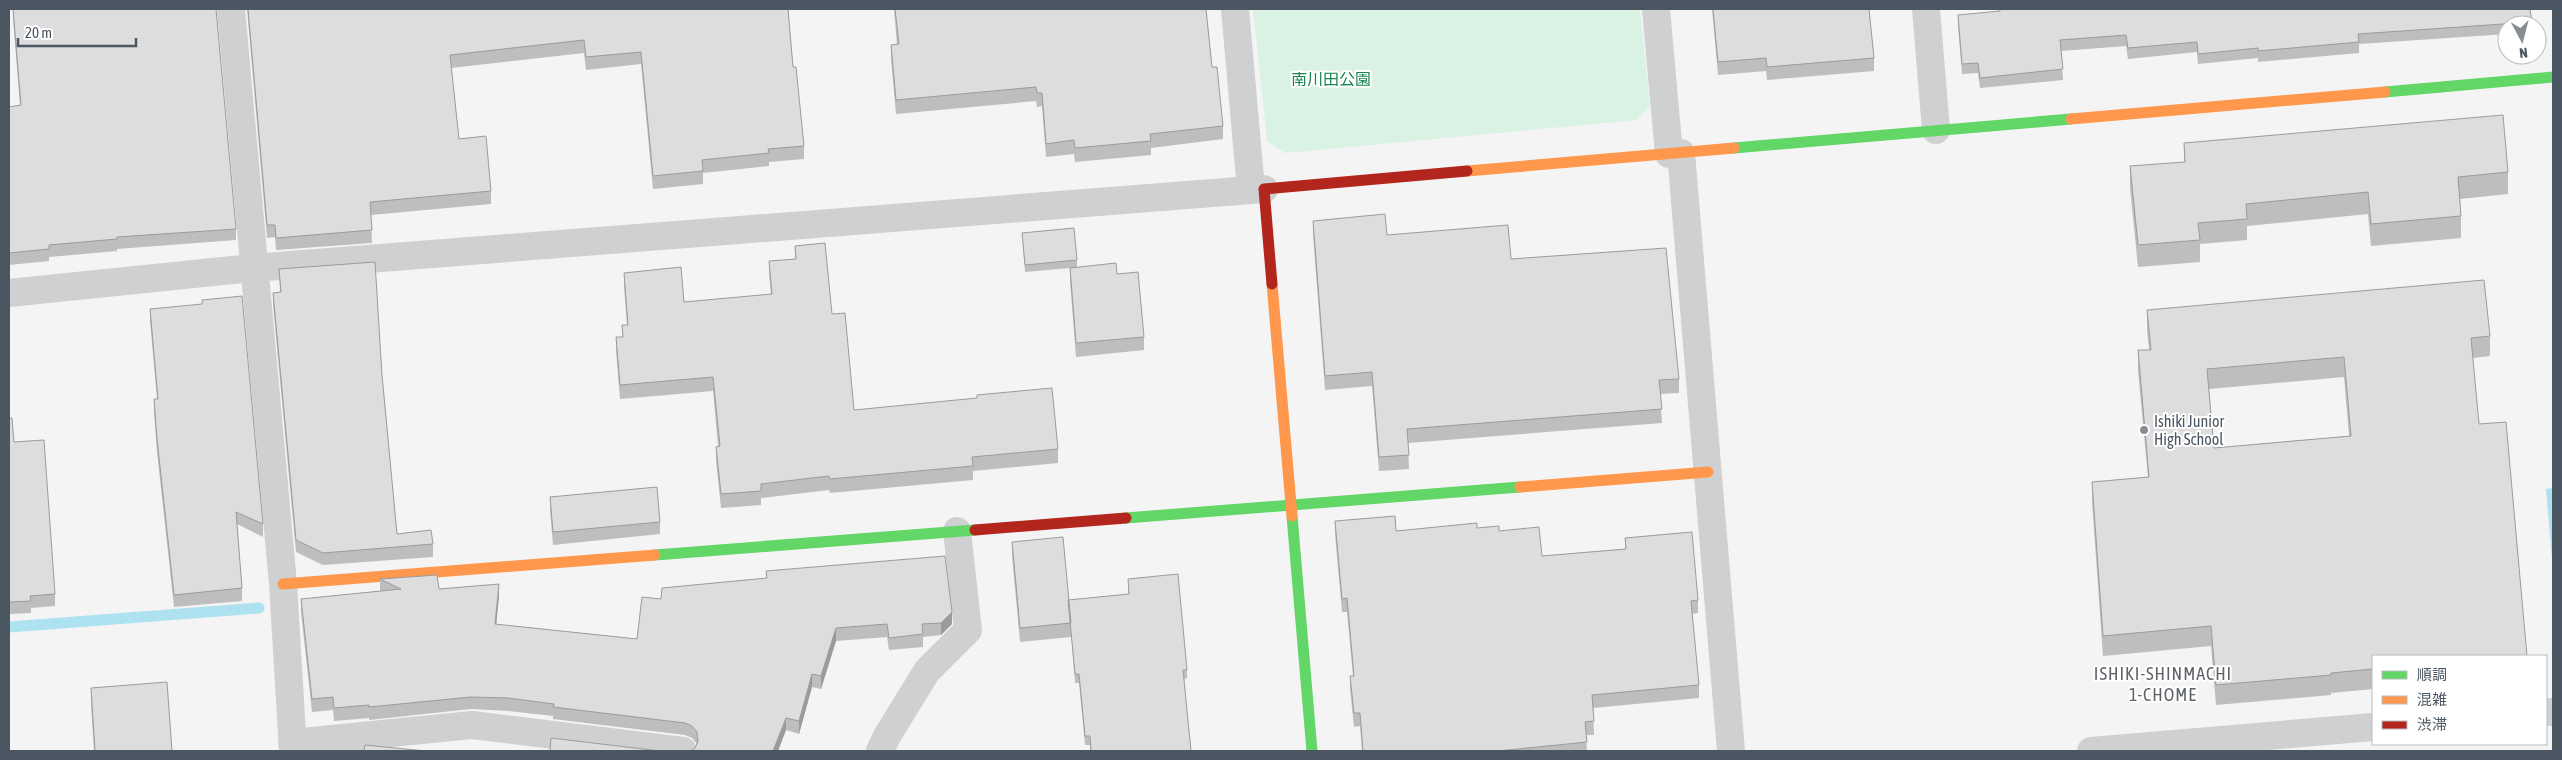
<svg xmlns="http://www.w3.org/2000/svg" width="2562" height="760" font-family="'Asap Condensed','Noto Sans JP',sans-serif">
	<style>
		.green { fill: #d9f2e3 }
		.water { fill: #aee2f0 }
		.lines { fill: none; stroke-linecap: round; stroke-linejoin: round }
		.stream { stroke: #aee2f0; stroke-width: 11 }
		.street { stroke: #ced0d2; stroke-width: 28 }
		.fast { stroke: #63d668; stroke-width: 11 }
		.slow { stroke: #ff974d; stroke-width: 11 }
		.jam { stroke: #b3261e; stroke-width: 11 }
		.wall { fill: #bebebf; fill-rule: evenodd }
		.shaded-wall { fill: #9b9b9b }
		.building { fill: #ddddde; stroke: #9b9b9b; fill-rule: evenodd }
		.poi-dot { fill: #868d94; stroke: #fff; stroke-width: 2 }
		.labels { text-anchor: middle; stroke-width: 4; stroke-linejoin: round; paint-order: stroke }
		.park-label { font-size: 16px; fill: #17864f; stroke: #fff }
		.poi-label { font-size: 16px; fill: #4a5661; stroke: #fff; text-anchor: start }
		.neighbourhood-label { font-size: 18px; letter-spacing: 1px; fill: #5f6368; stroke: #fff }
	</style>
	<rect width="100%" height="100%" fill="#f4f4f4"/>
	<path class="green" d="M1253 9H1640L1650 106 1637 120 1285 153 1267 141Z"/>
	<path class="water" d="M2553 488V570L2546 489Z"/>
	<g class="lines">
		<path class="stream" d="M9 627 259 608"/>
		<path class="street" d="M231 9 283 584 293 751
			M1235 9 1251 190
			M1656 9 1669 154
			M1926 9 1936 130
			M1681 153 1731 751
			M9 293 252 268 1264 189
			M2546 712H2553
			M292 743 472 725 683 751
			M880 751 887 736 927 671 968 630 957 531
			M2091 751 2373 727"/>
		<path class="fast" d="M2385 92 2553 77
			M1734 148 2071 119
			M1292 516 1312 751
			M1126 518 1520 487
			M655 555 975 530"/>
		<path class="slow" d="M2071 119 2385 92
			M1467 171 1734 148
			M1272 284 1292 516
			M1520 487 1708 472
			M283 584 655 555"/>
		<path class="jam" d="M1272 284 1264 189 1467 171
			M975 530 1126 518"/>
	</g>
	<path class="wall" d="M13 9 236 229V240L117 249V251L49 257V261L9 265V107L20 106 13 18Z
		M247 9H788L793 67 804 146V159L769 162V166L703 173V184L653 189 641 64 586 70 584 53 451 68 459 139 491 191V204L371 215 372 243 276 250 275 237 267 238Z
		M894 9H1206L1212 67 1223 126V139L1151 148V155L1075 162 1074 154 1046 157 1042 106 1037 107 1036 101 896 114 891 59V45H897Z
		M1712 9H1869L1874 58V71L1767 80 1766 71 1718 75Z
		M1999 9H2530L2532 25H2507V34L2359 44V53L2258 62V58L2198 64 2197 52 2128 59 2126 46 2061 51 2063 80 1980 88 1978 73 1962 74 1958 26V15L1999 12Z
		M2184 143 2508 172V194L2460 199 2461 216V238L2371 246 2368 214 2247 226V240L2200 244V262L2138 267 2130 188V166L2184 162Z
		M1313 221 1511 259 1679 379V393L1660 394 1662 423 1408 443 1409 469 1379 471 1372 386 1325 390 1313 235Z
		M1022 233 1077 260V267L1117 274 1144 337V350L1076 357 1070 281V268L1025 272Z
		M795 246 832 314 854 410 1058 449V463L973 471V480L830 493 829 490 761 498V505L721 508 716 461V447L718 446 713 391 620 399 616 351V337H622V325H627L624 287V273L684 302 771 294 769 275V261L795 259Z
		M279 269 382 375 397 534 433 544V557L323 565 296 552 273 305V293L280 292Z
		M150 309 263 524V537L237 524 242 588V601L174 607 157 452 154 412V399H157L150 321Z
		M2147 310 2490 336V356L2473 358 2373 656V689L2331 693V695L2216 705 2211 646 2103 656 2092 502V482L2148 477 2138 371V350H2149L2147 330ZM2344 377 2349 436 2214 448 2209 389Z
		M9 418 14 442 55 594V606L31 608V613L9 614Z
		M550 497 660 522V534L553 545 550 510Z
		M1335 521 1396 531 1477 528 1499 531 1542 556 1625 549V538L1698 600V613L1692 614 1699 685V698L1593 708 1594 735H1586L1587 751H1362L1360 726 1354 727 1350 689V676H1353L1347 612H1342L1335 534Z
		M1012 542 1068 600 1128 594V579L1187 670V678L1184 679 1191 751H1090V745H1085L1079 683H1075L1071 632V637L1020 642 1012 556Z
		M766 571 952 624 941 635 923 637V647L889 650 887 637 836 641 821 689 812 687 799 734 786 730 778 751H691L695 748 697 744 692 738 685 735 553 719V716L508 711 471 709 369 720V718L334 721 333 710 312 712 301 612V599L380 591V579L439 589 499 596 496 625 637 639 661 599 766 578Z
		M91 688 172 751H94L91 705Z"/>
	<path class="shaded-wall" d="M499 584V596L495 637V624Z
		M952 612V624L941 635V623Z
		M836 628V641L821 689V676Z
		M812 674V687L799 734V721Z
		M786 718V730L778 751H773Z"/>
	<path class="building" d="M13 9H216L236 229 117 237V239L49 245V249L9 253V107L21 105Z
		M248 9H788L793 67H796L804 146 768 149 769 153 702 160 703 171 653 176 641 52 586 57 584 40 450 55 459 139 486 136 491 191 370 202 372 230 276 238 275 225H267Z
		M895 9H1206L1212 67H1217L1223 126 1150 134 1151 141 1075 148 1074 140 1046 144 1042 93H1037L1036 87 896 100 891 45 899 44Z
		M1713 9H1869L1874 58 1767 67 1766 58 1718 62Z
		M2000 9H2530L2532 22 2358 34 2359 42 2258 51V48L2198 54 2197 42 2128 48 2126 35 2060 40 2063 69 1980 78 1978 63 1962 64 1958 15 2000 11Z
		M2503 115 2508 172 2458 177 2461 216 2371 224 2368 192 2246 204 2247 219 2198 223 2200 240 2138 245 2130 166 2185 162 2184 143Z
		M1385 214 1387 235 1508 225 1511 259 1666 248 1679 379 1659 380 1662 409 1407 429 1409 455 1379 457 1372 372 1325 376 1313 221Z
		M1074 228 1077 260 1025 265 1022 233Z
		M825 243 832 314 845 313 854 410 977 398V395L1052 388 1058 449 972 457 973 466 830 479 829 476 761 484V491L721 494 716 447 720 446 713 377 620 385 616 337H623L622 325H628L624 273 681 267 684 302 772 294 769 261 796 259 795 246Z
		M375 262 382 375 397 534 431 530 433 544 323 553 296 540 273 293 281 292 279 269Z
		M1116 263 1117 274 1138 272 1144 337 1076 343 1070 268Z
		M2484 280 2490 336 2471 338 2479 424 2506 422 2527 656H2373V669L2331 673V675L2216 685 2211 626 2103 636 2092 482 2149 477 2138 350H2151L2147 310ZM2344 357 2351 436 2214 448 2207 369Z
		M242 296 263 524 236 512 242 588 174 595 157 439 154 399H158L150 309 202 304V300Z
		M9 418H12L14 442 44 440 55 594 30 596 31 601 9 602Z
		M657 487 660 522 553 532 550 497Z
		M1395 516 1396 531 1477 523V528L1499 526V531L1539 527 1542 556 1626 549 1625 538 1692 532 1698 600 1691 601 1699 685 1592 695 1594 721 1585 722 1587 742 1498 751H1363L1360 713H1354L1350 676H1354L1347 598 1342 599 1335 521Z
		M1063 537 1071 623 1020 628 1012 542Z
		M945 556 952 612 941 623 922 624 923 634 889 638 887 624 836 628 821 676 812 674 799 721 786 718 773 751H691L695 748 698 741 697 732 692 726 685 723 553 707 554 704 508 698 471 697 369 707V705L334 708 333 697 312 699 301 599 401 589 380 579 437 575 439 589 499 584 495 624 637 639 642 597 661 599 662 588 767 578 766 571Z
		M1178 574 1187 670H1183L1191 751H1091L1090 736H1085L1079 674H1075L1068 600 1129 594 1128 579Z
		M167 682 172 751H95L91 688Z
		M551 738 660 751H550Z
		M365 745 426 751H364Z"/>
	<circle class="poi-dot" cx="2144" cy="430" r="5"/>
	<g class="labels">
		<g class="park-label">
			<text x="1331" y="85">南川田公園</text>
		</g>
		<g class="poi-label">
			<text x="2154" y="427">Ishiki Junior<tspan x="2154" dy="18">High School</tspan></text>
		</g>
		<g class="neighbourhood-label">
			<text x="2163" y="680">ISHIKI-SHINMACHI<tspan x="2163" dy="21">1-CHOME</tspan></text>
		</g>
	</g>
	<rect width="2562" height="760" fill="none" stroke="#4a5661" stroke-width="20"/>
	<rect x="2372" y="655" width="175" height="90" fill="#ffffff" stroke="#b7bbc0"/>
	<rect x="2382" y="671" width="25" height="8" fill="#63d668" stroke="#b7bbc0"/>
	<text x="2417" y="680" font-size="15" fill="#4a5661">順調</text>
	<rect x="2382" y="696" width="25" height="8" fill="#ff974d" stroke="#b7bbc0"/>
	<text x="2417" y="705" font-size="15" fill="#4a5661">混雑</text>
	<rect x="2382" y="721" width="25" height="8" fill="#b3261e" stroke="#b7bbc0"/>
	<text x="2417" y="730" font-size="15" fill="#4a5661">渋滞</text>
	<g transform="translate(2522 40) rotate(173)"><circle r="24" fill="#ffffff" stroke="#b7bbc0"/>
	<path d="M0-4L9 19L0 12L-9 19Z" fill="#868d94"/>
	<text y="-8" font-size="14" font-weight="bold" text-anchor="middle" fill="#4a5661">N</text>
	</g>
	<path d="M18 38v8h118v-8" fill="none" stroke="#4a5661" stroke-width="2.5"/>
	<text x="25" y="38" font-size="15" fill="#4a5661" stroke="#ffffff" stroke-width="4" paint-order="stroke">20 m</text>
</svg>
